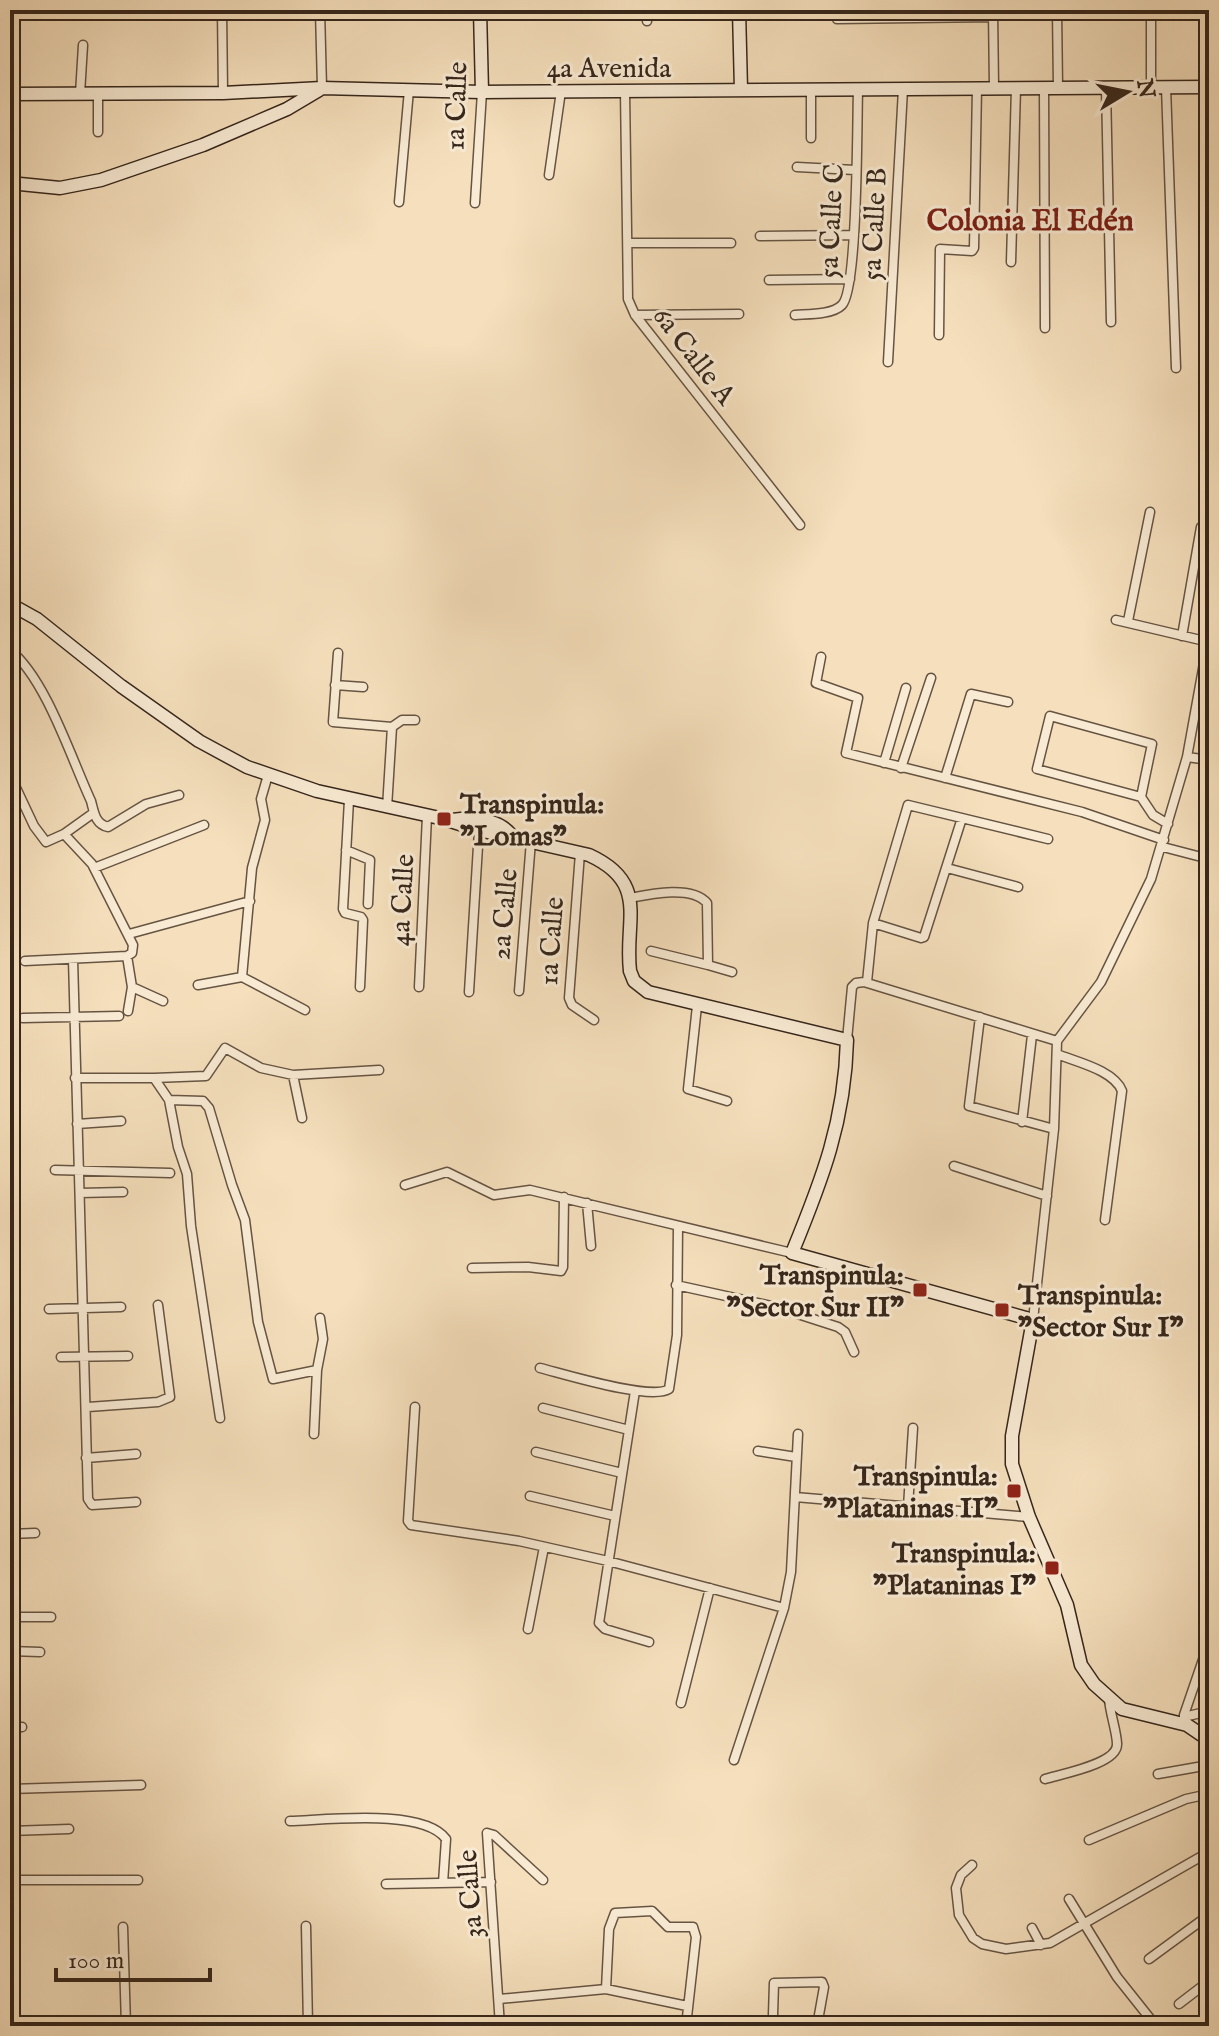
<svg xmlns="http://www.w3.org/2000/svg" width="1219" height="2036" font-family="'IM FELL English',serif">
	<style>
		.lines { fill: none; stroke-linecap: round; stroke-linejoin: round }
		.street-casing { stroke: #665443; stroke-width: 11 }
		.secondary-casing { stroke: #36261b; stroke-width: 15 }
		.street { stroke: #f8ead3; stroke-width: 8 }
		.secondary { stroke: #f8ead3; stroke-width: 12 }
		.poi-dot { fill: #8f2418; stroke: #f8ead3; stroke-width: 3 }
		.labels { text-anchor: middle; stroke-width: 6; stroke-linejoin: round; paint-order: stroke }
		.street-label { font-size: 28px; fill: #36261b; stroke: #f8ead3 }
		.poi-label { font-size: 28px; font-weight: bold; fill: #36261b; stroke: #f8ead3; text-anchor: end }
		.neighbourhood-label { font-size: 30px; font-weight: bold; fill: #7a1f14; stroke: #f8ead3 }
	</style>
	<rect width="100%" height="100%" fill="#f5dfbc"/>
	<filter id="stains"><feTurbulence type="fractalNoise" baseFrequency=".0025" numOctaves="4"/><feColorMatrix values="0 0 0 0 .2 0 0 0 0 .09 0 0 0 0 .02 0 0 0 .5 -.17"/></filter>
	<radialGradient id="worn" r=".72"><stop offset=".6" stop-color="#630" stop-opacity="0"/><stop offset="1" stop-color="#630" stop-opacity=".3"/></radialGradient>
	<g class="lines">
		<defs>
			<path id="street" d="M222 10 223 93
				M320 10 322 88
				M993 10 994 88
				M1057 10 1058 88
				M1151 10V87
				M837 19 993 17
				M647 21V10
				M1166 87 1176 368
				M1044 88 1045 328
				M1106 88 1111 322
				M811 90V138
				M625 91 628 299 635 315 800 525
				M80 94 83 45
				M98 94V132
				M797 167 855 170
				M549 175 561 91
				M399 202 409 90
				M475 203 482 92
				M760 236 853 235
				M629 243H731
				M1011 262 1016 88
				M769 280 850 279
				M635 315 739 314
				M795 315C808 314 832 315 842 305 858 289 857 121 858 89
				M939 335 940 249 972 251 974 248 977 88
				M888 362 903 89
				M1116 620 1209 642
				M1128 621 1150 512
				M1182 636 1201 527
				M10 650C46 679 71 758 91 801 94 812 95 824 108 827L146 804 179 795
				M338 653 333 722 392 727 387 808
				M821 657 816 683 858 698 846 753 1082 812 1164 840
				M335 685 363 687
				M392 727 402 720H415
				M1187 757 1209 760
				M884 763 906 688
				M901 768 931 678
				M10 775 34 826 46 842 64 834 92 814
				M268 775 261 799 265 820 252 868 242 977 305 1010
				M945 778 971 694 1008 702
				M1141 797 1152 744 1050 716 1037 769 1141 797 1153 815 1168 824
				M349 800 343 909 345 913 361 917 363 920 360 987
				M64 834 92 864 133 945 132 953 127 956 132 987 128 1011
				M1163 847 1209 859
				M346 850 370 860 368 904
				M580 853 569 998 572 1005 594 1020
				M94 868 204 825
				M947 868 1018 887
				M630 898C650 894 692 885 707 903L708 965 651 951
				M873 923 921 938 924 937 962 818
				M129 934 250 901
				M73 959 88 1499 92 1505 136 1502
				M25 961 127 956
				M708 965 732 972
				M867 982 873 923 908 805 1048 839
				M198 985 242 977
				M132 987 163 1001
				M419 987 427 816
				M519 991 531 841
				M469 992 479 830
				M697 1006 688 1089 727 1101
				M980 1017 969 1106 1054 1129
				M23 1018 119 1016
				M847 1040 852 987 856 983 864 982 1057 1041
				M1057 1054C1076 1062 1114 1070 1122 1091L1105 1220
				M293 1075 302 1118
				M75 1078H154L169 1100 178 1147 187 1174 191 1226 220 1418
				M154 1078 206 1076 225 1048 261 1068 293 1075 379 1070
				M169 1100 203 1101 209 1108 232 1185 245 1220 258 1322 273 1379 317 1370 314 1434
				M1022 1122 1032 1035
				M77 1124 121 1121
				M954 1166 1047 1196
				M55 1170 170 1173
				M405 1185 447 1172 494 1195 530 1190 792 1253
				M80 1193 123 1192
				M587 1203 591 1246
				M472 1268 528 1267 561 1271 563 1267 564 1197
				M676 1285 776 1307 838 1327 845 1332 854 1352
				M49 1309 121 1307
				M10 1310H13
				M1033 1320 1054 1129 1057 1041 1101 982 1151 879 1187 757 1208 641
				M61 1357 128 1356
				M540 1368C564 1374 651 1401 669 1389L677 1335 678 1226
				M317 1370 323 1339 320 1318
				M635 1391 599 1623 605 1629 649 1642
				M88 1407 158 1402 170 1397 158 1305
				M415 1407 408 1521 411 1525 519 1541 608 1561 784 1608 791 1572 798 1434
				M543 1408 629 1430
				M758 1451 796 1457
				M536 1452 622 1473
				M86 1458 136 1454
				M530 1496 615 1516
				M795 1497 1029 1517
				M908 1507 913 1428
				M10 1534 35 1533
				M10 1617H51
				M528 1629 544 1547
				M10 1651 40 1652
				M681 1703 710 1588
				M1184 1715 1209 1642
				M1184 1717 1209 1711
				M10 1728 22 1727
				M734 1760 784 1608
				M1158 1774 1209 1765
				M1045 1779C1061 1774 1118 1764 1117 1744 1117 1733 1110 1713 1109 1699
				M10 1789 141 1785
				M290 1821C326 1820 424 1808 446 1839L443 1883
				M10 1831 69 1829
				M1089 1840 1186 1799 1209 1794
				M972 1865 961 1875 956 1888 959 1915 973 1938 982 1944 1006 1949 1050 1943 1209 1852
				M10 1880H138
				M386 1884 491 1882
				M1069 1899 1117 1977 1156 2026
				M306 1926 308 2026
				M123 1927 126 2026
				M1032 1928 1041 1945
				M1149 1959 1209 1915
				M606 1989 609 1929 615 1913 652 1911 668 1927H693L696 1937 686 2026
				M499 1999 606 1989 687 2006
				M1179 2004 1209 1981
				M773 2015 774 1983 822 1982 824 1987 817 2026
				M500 2026 487 1833 494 1835 543 1880"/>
			<path id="secondary" d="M480 10 482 92
				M739 10 741 90
				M10 94 223 93 322 88 482 92 1209 87
				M10 183 60 188 101 180 203 145 287 109 319 90
				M10 604 37 619 121 686 199 741 247 767 317 791 444 819 479 830 589 855C650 883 624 920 630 971L634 981 648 992 847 1040C845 1121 822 1180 792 1253L1033 1320 1012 1436V1464L1029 1517 1067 1605 1081 1665 1094 1684 1122 1709 1187 1725 1209 1740
				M452 820C474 817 498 818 512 836"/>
		</defs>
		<use href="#street" class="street-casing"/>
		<use href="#secondary" class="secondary-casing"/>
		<use href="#street" class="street"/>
		<use href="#secondary" class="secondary"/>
	</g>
	<g class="poi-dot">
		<rect x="436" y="811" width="16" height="16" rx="4"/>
		<rect x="912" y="1282" width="16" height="16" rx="4"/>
		<rect x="994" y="1302" width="16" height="16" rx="4"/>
		<rect x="1006" y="1483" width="16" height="16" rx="4"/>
		<rect x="1044" y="1560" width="16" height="16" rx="4"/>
	</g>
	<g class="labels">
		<g class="street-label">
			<text x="609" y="77">4a Avenida</text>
			<text transform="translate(455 106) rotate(-88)" y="10">1a Calle</text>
			<text transform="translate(830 221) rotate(-87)" y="10">5a Calle C</text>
			<text transform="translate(873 224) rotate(-87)" y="10">5a Calle B</text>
			<text transform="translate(695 355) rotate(52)" y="10">6a Calle A</text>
			<text transform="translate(401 900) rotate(-87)" y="10">4a Calle</text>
			<text transform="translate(503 914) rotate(-85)" y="10">2a Calle</text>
			<text transform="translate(550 941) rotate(-86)" y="10">1a Calle</text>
			<text transform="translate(469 1894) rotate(-94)" y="10">3a Calle</text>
		</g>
		<g class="poi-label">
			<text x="460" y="813" text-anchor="start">Transpinula:<tspan x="460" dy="32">"Lomas"</tspan></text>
			<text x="904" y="1284">Transpinula:<tspan x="904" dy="32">"Sector Sur II"</tspan></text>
			<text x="1018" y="1304" text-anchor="start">Transpinula:<tspan x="1018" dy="32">"Sector Sur I"</tspan></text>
			<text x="998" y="1485">Transpinula:<tspan x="998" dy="32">"Plataninas II"</tspan></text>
			<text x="1036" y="1562">Transpinula:<tspan x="1036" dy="32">"Plataninas I"</tspan></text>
		</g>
		<g class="neighbourhood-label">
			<text x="1030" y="230">Colonia El Edén</text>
		</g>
	</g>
	<rect width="1219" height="2036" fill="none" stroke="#f5dfbc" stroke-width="40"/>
	<rect x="12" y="12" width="1195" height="2012" fill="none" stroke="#36261b" stroke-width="4"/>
	<rect x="20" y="20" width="1179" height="1996" fill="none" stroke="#36261b" stroke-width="2"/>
	<g transform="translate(1127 92) rotate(80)" stroke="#f8ead3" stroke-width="6" paint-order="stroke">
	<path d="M0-6L14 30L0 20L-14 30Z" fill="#36261b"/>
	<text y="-12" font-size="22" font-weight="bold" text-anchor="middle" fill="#36261b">N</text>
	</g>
	<path d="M56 1968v12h154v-12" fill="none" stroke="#36261b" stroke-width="4"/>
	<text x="68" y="1968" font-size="24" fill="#36261b" stroke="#f8ead3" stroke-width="6" paint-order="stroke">100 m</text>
	<rect width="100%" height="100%" filter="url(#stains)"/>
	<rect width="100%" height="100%" fill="url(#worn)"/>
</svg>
